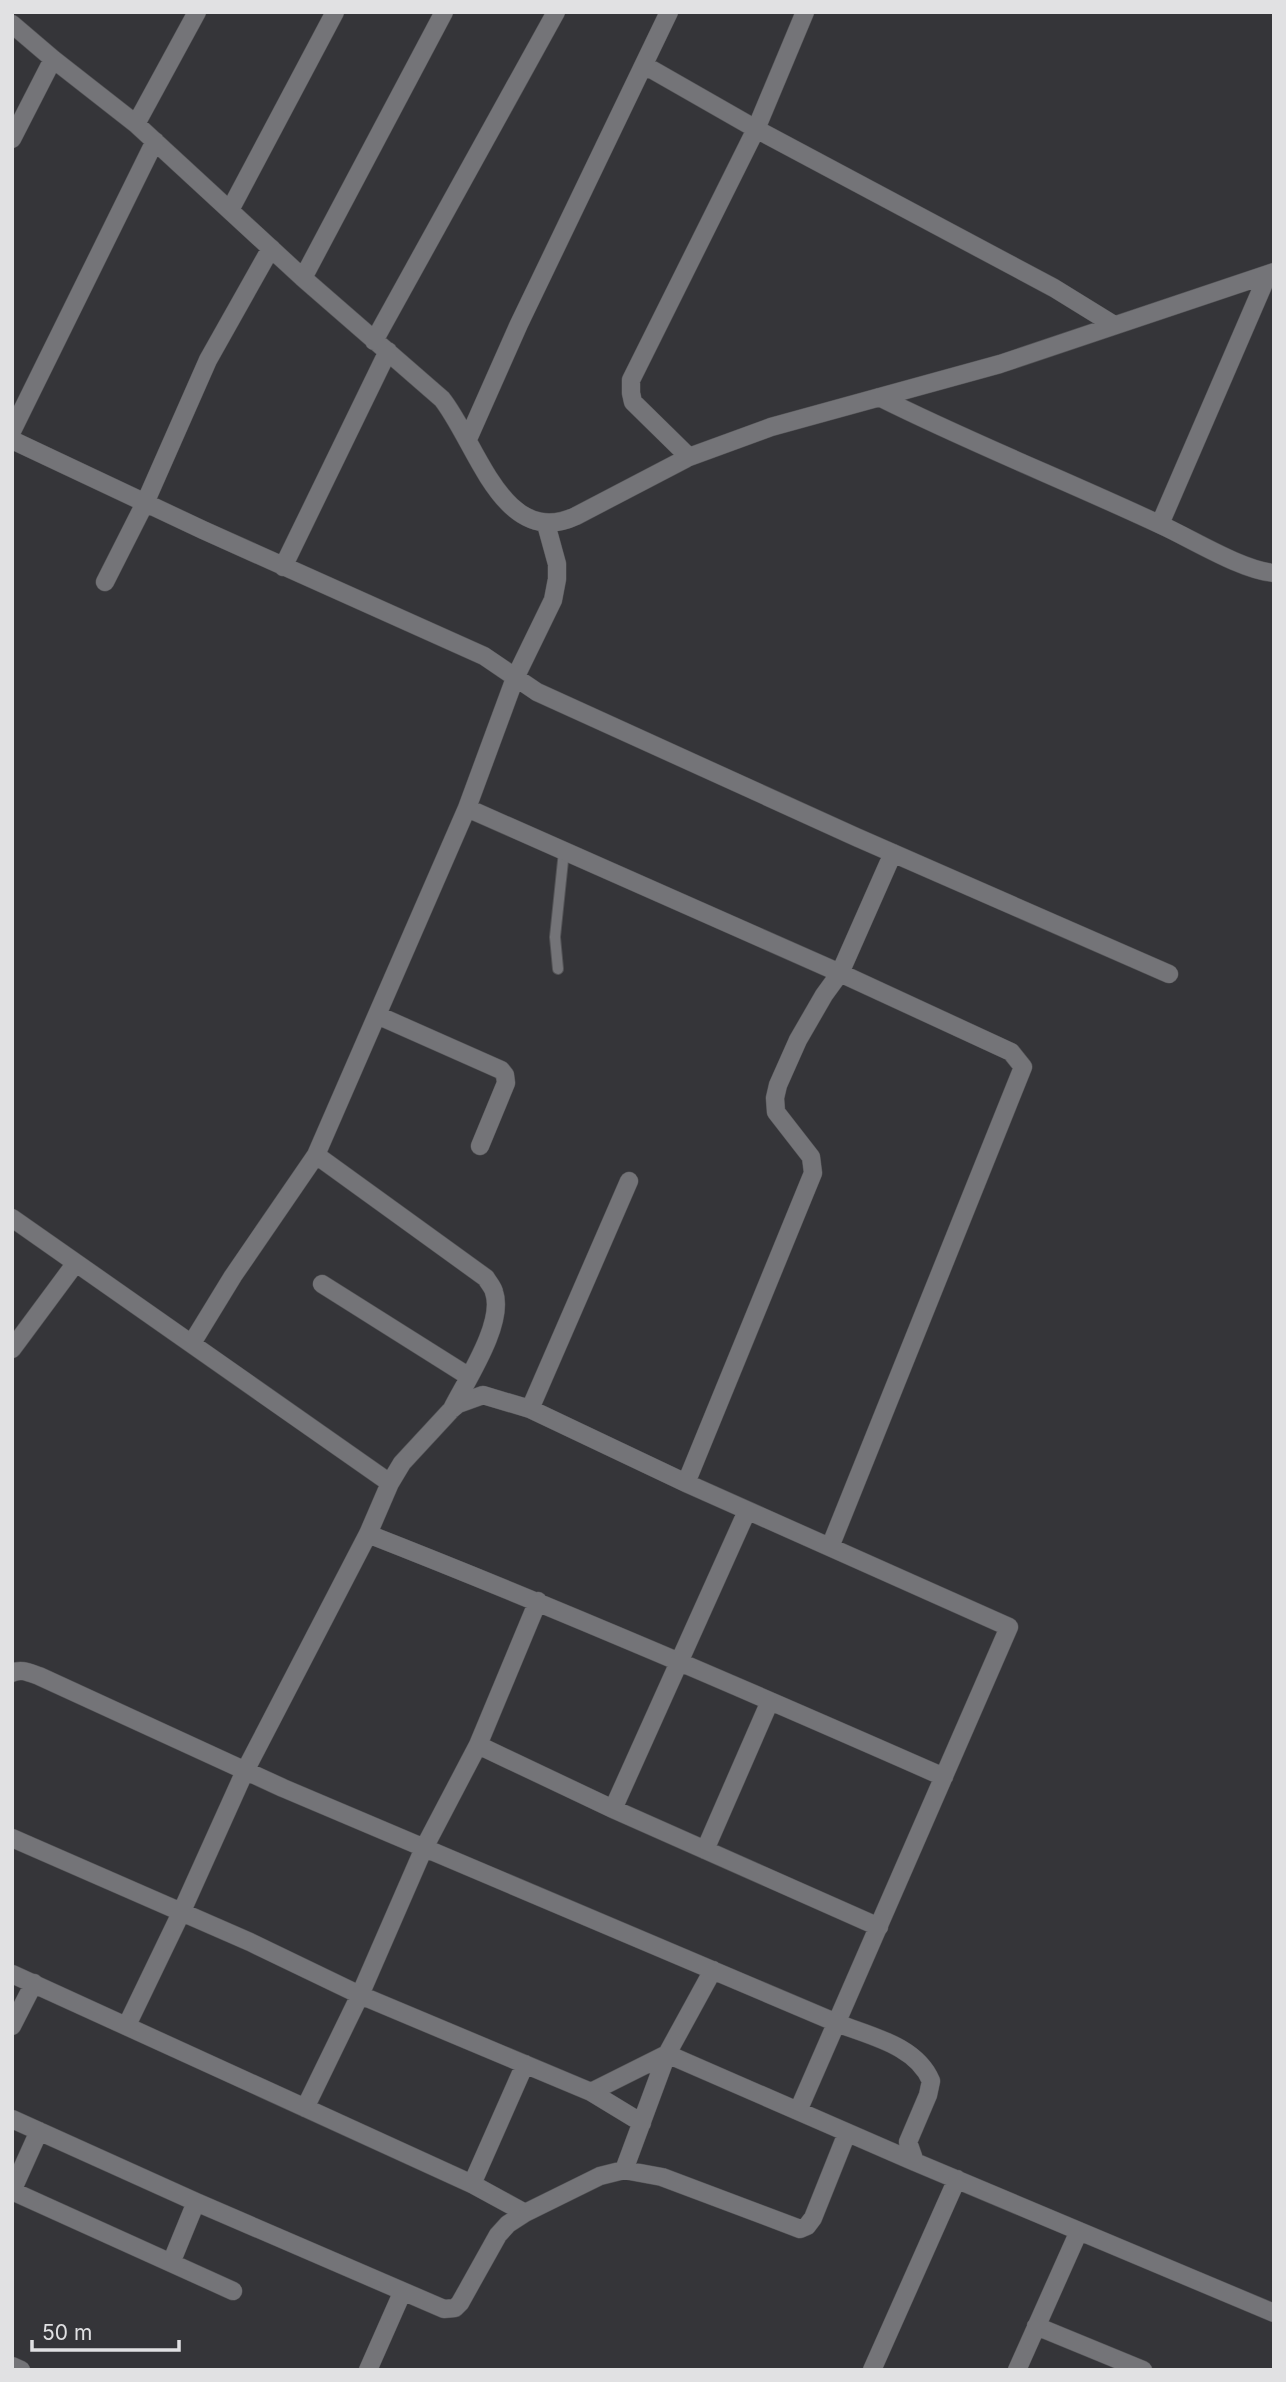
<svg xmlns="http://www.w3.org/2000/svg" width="1286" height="2382" font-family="Inter,sans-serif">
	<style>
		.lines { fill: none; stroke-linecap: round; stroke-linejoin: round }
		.lane-casing { stroke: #545457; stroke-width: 12 }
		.street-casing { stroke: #545457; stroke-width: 19 }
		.lane { stroke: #747478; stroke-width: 10 }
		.street { stroke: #747478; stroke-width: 18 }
	</style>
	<rect width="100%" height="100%" fill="#353539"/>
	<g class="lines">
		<defs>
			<path id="lane" d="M558 969 555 937 564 851"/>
			<path id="street" d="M12 24 53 59 136 124 303 278 442 399C477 443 503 550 576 516L689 457 771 427 1000 364 1274 272
				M644 65 756 129 1054 288 1114 325
				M136 124 197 12
				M12 139 53 59
				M230 210 335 12
				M303 278 444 12
				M374 341 556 12
				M879 397C971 443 1067 481 1161 525 1192 539 1241 570 1274 573
				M12 431 155 141
				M468 439 519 324 669 12
				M12 440 203 530 484 656 537 692 856 837 1169 974
				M689 457 633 402 631 393V380L756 129 805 12
				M1160 524 1268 274
				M283 567 388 351
				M105 582 145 503 208 360 271 248
				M467 808 840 973 1011 1052 1023 1067 830 1547
				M377 1015 501 1070 505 1075 506 1083 480 1146
				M316 1155 486 1278C488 1282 493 1287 494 1292 505 1323 466 1381 452 1409
				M12 1218 390 1483
				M322 1284 468 1376
				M192 1343 233 1276 316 1155 467 808 515 678 553 600 557 579V564L546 524
				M12 1349 75 1264
				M530 1409 629 1181
				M686 1483 813 1173 811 1157 776 1112 775 1098 778 1085 798 1040 824 995 840 973 893 853
				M368 1534C562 1610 753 1693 944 1777
				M12 1673C21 1668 30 1673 39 1676L283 1788 837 2023C869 2036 916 2045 931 2081L928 2095 908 2142 915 2162 1274 2313
				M478 1745 613 1809 879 1927
				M613 1809 747 1511
				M12 1838 250 1942 360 1995 591 2092 667 2054 915 2162
				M705 1850 770 1701
				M12 1974 472 2184 525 2064
				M127 2025 181 1913 245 1771 368 1534 390 1483 402 1463 452 1409 458 1404 483 1395 530 1409 686 1483 1009 1627 798 2111
				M12 2026 34 1983
				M591 2092 642 2123
				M305 2108 360 1995 424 1848 478 1745 538 1601
				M12 2119 196 2202 444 2309 455 2308 460 2303 498 2235 508 2224 525 2213 600 2176 624 2170 662 2177 800 2229 807 2226 813 2218 847 2133
				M624 2170 667 2054 713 1970
				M472 2184 525 2213
				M12 2191 233 2291
				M12 2191 39 2131
				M171 2263 196 2202
				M1036 2326 1143 2370
				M12 2366 21 2370
				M368 2370 402 2293
				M872 2370 957 2179
				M1017 2370 1079 2231"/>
		</defs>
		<use href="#lane" class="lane-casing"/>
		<use href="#street" class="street-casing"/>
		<use href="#lane" class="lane"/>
		<use href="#street" class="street"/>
	</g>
	<rect width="1286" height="2382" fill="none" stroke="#e1e1e3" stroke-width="28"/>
	<path d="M32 2340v10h147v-10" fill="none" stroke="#e1e1e3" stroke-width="3.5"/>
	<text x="42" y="2340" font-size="21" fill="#e1e1e3" stroke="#353539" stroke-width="5" paint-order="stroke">50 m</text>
</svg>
